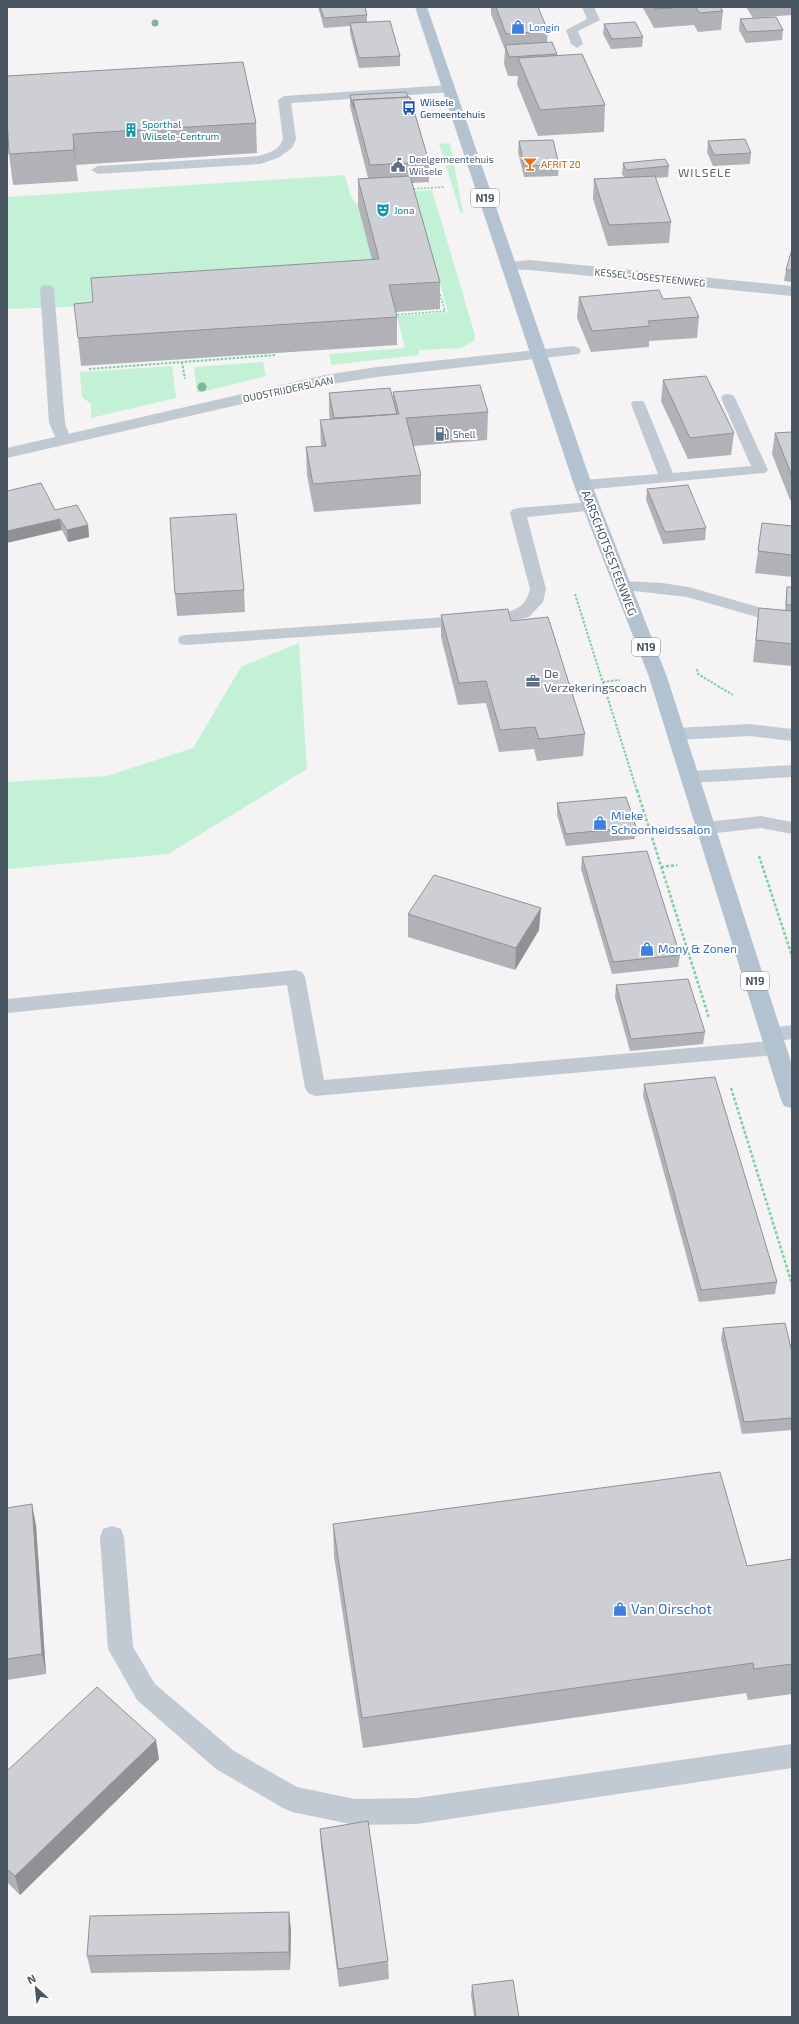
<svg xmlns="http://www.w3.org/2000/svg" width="799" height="2024" font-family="'Exo 2',sans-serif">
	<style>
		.green { fill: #c3f1d5 }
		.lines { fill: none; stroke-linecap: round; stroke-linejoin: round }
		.path-far2 { stroke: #7ad0a6; stroke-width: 1.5; stroke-dasharray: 2 1.5; stroke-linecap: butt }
		.path-far1 { stroke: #7ad0a6; stroke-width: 2; stroke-dasharray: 2.5 1.5; stroke-linecap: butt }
		.path { stroke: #7ad0a6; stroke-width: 2.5; stroke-dasharray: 3 2; stroke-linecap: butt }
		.lane { fill: #c1cad2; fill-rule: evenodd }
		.street { fill: #c1cad2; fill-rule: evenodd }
		.secondary { fill: #c1cbd6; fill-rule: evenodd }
		.primary { fill: #b3c2d1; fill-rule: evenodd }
		.tree { fill: #7bb799 }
		.wall { fill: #b0b2b7 }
		.shaded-wall { fill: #909195 }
		.building { fill: #cdcfd5; stroke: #909195 }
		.labels { text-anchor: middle; stroke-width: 4; stroke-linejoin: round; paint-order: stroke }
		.far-shop-label { font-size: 10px; fill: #366cbe; stroke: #fff; text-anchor: start }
		.far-transit-label { font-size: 10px; fill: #164399; stroke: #fff; text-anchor: start }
		.far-culture-label { font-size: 10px; fill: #0d838f; stroke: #fff; text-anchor: start }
		.far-service-label { font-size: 10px; fill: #4e5e75; stroke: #fff; text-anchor: start }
		.far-food-label { font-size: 10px; fill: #c56008; stroke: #fff; text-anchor: start }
		.far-street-label { font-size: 10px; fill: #4a5661; stroke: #fff }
		.shield { fill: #fff; stroke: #808990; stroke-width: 1 }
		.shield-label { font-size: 11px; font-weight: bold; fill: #4a5661 }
		.far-quarter-label { font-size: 12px; letter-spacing: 1px; fill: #5f6368; stroke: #fff }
		.street-label { font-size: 12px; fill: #4a5661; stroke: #fff }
		.service-label { font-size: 12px; fill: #4e5e75; stroke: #fff; text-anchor: start }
		.shop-label { font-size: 12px; fill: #366cbe; stroke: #fff; text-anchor: start }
		.near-shop-label { font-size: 14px; fill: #366cbe; stroke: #fff; text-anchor: start }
	</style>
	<rect width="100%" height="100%" fill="#f5f3f3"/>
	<path class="green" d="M450 143 463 213 461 214 439 144Z
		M345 175 350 195 358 206 379 286 94 306 7 309V197Z
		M432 190 475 335 474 341 461 348 419 350V355L331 365 329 354 405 348 397 316 448 312 414 191Z
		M263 362 266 376 197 393 194 367Z
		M172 366 176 398 91 418V404L82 397 80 372Z
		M299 643 307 769 168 854 7 869V782L107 776 193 748 241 667Z"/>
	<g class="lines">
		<path class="path-far2" d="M410 189 445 187
			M394 315 445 311 440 294"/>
		<path class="path-far1" d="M182 362 185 379
			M89 369 276 355
			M575 594 637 791
			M697 669 698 674 733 695
			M603 682 620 680"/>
		<path class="path" d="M637 790 709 1018
			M759 856 792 956
			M661 867 677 865
			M731 1088 792 1284"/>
		<path class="lane" d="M582 7H594L600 20 578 31 583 44 577 48 571 44 566 30 587 19Z
			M449 85 453 86 455 89 453 92 291 103 296 139 292 148 278 158 260 164 98 174 91 170 98 166 259 156C269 153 279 150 283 139L278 100 284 96Z
			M47 285 52 286 54 289 65 423 71 440 68 443H58L49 423 40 289 42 286Z
			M728 394 733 395 735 398 768 470 765 473 583 490 577 488 575 485 577 482 583 480 658 474 631 404 633 401H643L645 404 673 473 751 466 721 398 723 395Z
			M591 502 597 504 599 507 597 510 527 517 546 589 543 602 529 617 504 623 186 645 180 644 178 640 180 636 186 635 504 613C519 609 526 605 530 589L510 513 512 510 518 508Z
			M623 581 662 583 689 587 792 617V627L687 597 617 589 615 586 617 583Z
			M761 816 792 822V834L761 828 707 834 700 832 698 828 700 824 707 822Z
			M295 970 302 972 305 977 324 1080 771 1041 765 1039 762 1034 765 1029 792 1025V1039L777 1041 783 1043 786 1048 783 1053 776 1055 315 1096 308 1093 305 1088 287 985 7 1013V999Z
			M112 1526 121 1529 124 1537 133 1647 155 1684 234 1751 297 1787 355 1799 417 1798 792 1744V1768L417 1824 355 1825 292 1812 283 1808 216 1769 137 1700 108 1649 100 1537 103 1529Z"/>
		<path class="street" d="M530 260 792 286V296L530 270 503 269 500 266 503 263Z
			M573 346 579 348 581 351 579 354 377 377 325 385 7 458V448L325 375 377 367Z"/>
		<path class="secondary" d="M750 724 792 729V741L750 736 677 740 670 738 667 734 670 730 677 728Z
			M792 765V777L692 783 685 782 682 777 685 772 692 771Z"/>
		<path class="primary" d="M415 7H427L592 485 667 677 792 1065V1108L784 1106 781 1100 649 677 574 485Z"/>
	</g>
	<g class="tree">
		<circle cx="155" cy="23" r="3.5"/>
		<circle cx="202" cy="387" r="4.5"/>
	</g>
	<path class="wall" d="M318 7H365L367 15V22L400 56V66L359 68 350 33V26L324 28Z
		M491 7H538L548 31 547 42 557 54V56L605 105 604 132 538 136 517 84 518 76H508L504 64 505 50 491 14Z
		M643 7H720L723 11 721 30 698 32 694 25 654 28 643 8Z
		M746 7H792V15L753 18Z
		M740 19 783 30 782 40 746 43 739 30Z
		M604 24 643 37 642 47 611 49 603 34Z
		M350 95 429 162V182L412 183 440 282V309L396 312 397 317V345L81 366 78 338 93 302 372 260 358 206V179L368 178 350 106Z
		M7 116 256 123 257 153 76 165 78 181 13 185 9 154Z
		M519 141 559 165 558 176 524 177 518 152Z
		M708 141 751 153 750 164 713 166 707 152Z
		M623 163 669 166 668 177 655 178 671 222 669 243 608 246 593 199 594 179 624 177 622 174Z
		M792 249V282L784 281 786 270Z
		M579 297 663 299 699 317 697 338 649 341V347L591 352 577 318Z
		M663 380 734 433 731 455 688 459 661 401Z
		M393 392 488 412 487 440 413 446 421 475V504L314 512 307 475 306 447 321 446 320 420 330 419 329 414V393L393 400Z
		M792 432V500H790L772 454 775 433Z
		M647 489 706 528 705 540 663 544 646 500Z
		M55 510 88 525 89 537 68 542 62 530Z
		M762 523 792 526V577L755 573Z
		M787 587H792V666L753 662 759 608 785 610Z
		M244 590 245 612 177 616 175 594Z
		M441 615 511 621 585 734 583 756 537 761 534 749 499 752 486 703 458 705 441 637Z
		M557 803 636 827 635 839 566 846 557 815Z
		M582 857 680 955 678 967 612 974 581 869Z
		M408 914 539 930 515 970 408 937Z
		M616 985 705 1032 703 1044 630 1051 615 997Z
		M644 1084 777 1282 775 1294 699 1302 643 1096Z
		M723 1328 792 1352V1430L742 1434 721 1339Z
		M7 1508 36 1525 46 1674 7 1680Z
		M333 1524 747 1566 792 1559V1694L748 1700 746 1693 363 1748 334 1556Z
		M159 1759 20 1895 7 1882V1771Z
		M320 1829 388 1961 389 1979 339 1987 321 1847Z
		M291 1930 290 1970 91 1973 87 1956Z
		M472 1985 519 2017H474L471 1995Z"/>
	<path class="shaded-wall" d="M73 134 76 165 78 181 74 150Z
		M60 519 62 530 7 543V531Z
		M88 525 89 537 68 542 67 530Z
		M541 908 539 930 515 970 516 948Z
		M32 1504 36 1525 46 1674 42 1654Z
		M156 1740 159 1759 20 1895 15 1876Z
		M289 1912 291 1930 290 1970 289 1952Z"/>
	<path class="building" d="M320 7H365L367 15 324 18Z
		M496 7H538L548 31 506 34Z
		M654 7H685L655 9Z
		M696 7H720L723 11 699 13Z
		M754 7H769L755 8Z
		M776 17 783 30 747 32 740 19Z
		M390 21 400 56 359 58 350 23Z
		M635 22 643 37 612 39 604 24Z
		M552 42 557 54 509 57 505 45Z
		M582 54 605 105 540 110 518 58Z
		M243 62 256 123 73 134 74 150 9 154 7 116V76Z
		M406 92 408 97 353 100 354 109 350 95Z
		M410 97 429 162 370 165 353 100Z
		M745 139 751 153 714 155 708 141Z
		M553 140 559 165 524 166 519 141Z
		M665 159 669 166 626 170 623 163Z
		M410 176 440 282 389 285 397 317 78 338 74 304 93 302 91 278 379 259 358 179Z
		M655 176 671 222 609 225 594 179Z
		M792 249V270H786Z
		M659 290 663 299 690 297 699 317 648 321 650 326 592 331 579 297Z
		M706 376 734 433 690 438 663 380Z
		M480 385 488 412 406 418 421 475 313 484 306 447 326 446 320 420 399 414 393 392Z
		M390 388 397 414 334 418 329 393Z
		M792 432V476L775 433Z
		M41 483 55 510 77 505 88 525 67 530 60 519 7 531V491Z
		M688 485 706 528 665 532 647 489Z
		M236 514 244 590 175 594 170 518Z
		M762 523 792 526V555L758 551Z
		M787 587H792V605H786Z
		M759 608 792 611V644L756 640Z
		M508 609 511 621 548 617 585 734 539 739 535 727 500 730 486 681 459 683 441 615Z
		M626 797 636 827 566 834 557 803Z
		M647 851 680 955 613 962 582 857Z
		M434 875 541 908 516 948 408 914Z
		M688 979 705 1032 631 1039 616 985Z
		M715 1077 777 1282 701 1290 644 1084Z
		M785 1323 792 1352V1418L744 1422 723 1328Z
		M720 1472 747 1566 792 1559V1664L754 1669 753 1663 362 1718 333 1524Z
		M32 1504 42 1654 7 1659V1508Z
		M97 1687 156 1740 15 1876 7 1869V1771Z
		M368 1821 388 1961 338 1969 320 1829Z
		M289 1912V1952L87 1956 90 1916Z
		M513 1980 519 2017H476L472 1985Z"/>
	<defs>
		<symbol id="shop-bare" viewBox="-9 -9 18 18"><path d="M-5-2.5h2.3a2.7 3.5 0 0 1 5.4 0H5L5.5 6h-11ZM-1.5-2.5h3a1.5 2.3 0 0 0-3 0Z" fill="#3f7fe0" stroke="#fff" stroke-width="2.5" paint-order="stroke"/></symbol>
		<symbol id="bus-bare" viewBox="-9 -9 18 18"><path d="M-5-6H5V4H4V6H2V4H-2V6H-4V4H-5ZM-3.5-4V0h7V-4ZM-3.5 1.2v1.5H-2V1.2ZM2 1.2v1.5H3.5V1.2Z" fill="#1a4fb4" stroke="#fff" stroke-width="2.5" paint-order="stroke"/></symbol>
		<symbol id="building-bare" viewBox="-9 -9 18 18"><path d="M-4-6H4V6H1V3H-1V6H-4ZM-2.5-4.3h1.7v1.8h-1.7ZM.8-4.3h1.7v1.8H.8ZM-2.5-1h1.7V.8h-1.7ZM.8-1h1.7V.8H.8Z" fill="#0f9aa8" stroke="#fff" stroke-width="2.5" paint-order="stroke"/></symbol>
		<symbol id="bar-bare" viewBox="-9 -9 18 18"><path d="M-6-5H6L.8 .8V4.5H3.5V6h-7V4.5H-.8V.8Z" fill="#e8710a" stroke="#fff" stroke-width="2.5" paint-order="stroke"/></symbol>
		<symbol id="civic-bare" viewBox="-9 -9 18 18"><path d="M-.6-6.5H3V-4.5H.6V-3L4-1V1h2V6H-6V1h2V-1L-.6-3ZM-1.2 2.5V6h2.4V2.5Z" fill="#5c6f8a" stroke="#fff" stroke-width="2.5" paint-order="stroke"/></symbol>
		<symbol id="theatre-bare" viewBox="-9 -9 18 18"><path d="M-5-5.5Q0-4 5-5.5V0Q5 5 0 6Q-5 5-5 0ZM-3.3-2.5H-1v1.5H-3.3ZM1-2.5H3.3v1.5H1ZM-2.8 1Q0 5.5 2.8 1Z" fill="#0f9aa8" stroke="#fff" stroke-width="2.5" paint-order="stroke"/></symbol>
		<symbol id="fuel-bare" viewBox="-9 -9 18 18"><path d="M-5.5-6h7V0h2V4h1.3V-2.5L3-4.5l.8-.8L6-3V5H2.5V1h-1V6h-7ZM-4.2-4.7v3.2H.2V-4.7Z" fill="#5c6f8a" stroke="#fff" stroke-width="2.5" paint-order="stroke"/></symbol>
		<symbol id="office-bare" viewBox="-9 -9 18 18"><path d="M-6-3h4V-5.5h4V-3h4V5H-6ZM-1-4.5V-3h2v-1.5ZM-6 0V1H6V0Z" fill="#5c6f8a" stroke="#fff" stroke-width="2.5" paint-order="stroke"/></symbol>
	</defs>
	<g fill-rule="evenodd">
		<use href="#shop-bare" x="508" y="17" width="20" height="20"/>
		<use href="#bus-bare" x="399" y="98" width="20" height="20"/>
		<use href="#building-bare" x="121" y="120" width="20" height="20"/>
		<use href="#bar-bare" x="520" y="154" width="20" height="20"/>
		<use href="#civic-bare" x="388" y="155" width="20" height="20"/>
		<use href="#theatre-bare" x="373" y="200" width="20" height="20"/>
		<use href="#fuel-bare" x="432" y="424" width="20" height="20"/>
		<use href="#office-bare" x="523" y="671" width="20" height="20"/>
		<use href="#shop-bare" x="590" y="813" width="20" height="20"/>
		<use href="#shop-bare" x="637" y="939" width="20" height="20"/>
		<use href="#shop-bare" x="610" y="1599" width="20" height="20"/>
	</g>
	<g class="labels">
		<g class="far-shop-label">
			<text x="529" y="31">Longin</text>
		</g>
		<g class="far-transit-label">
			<text x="420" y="106">Wilsele<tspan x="420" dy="12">Gemeentehuis</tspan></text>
		</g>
		<g class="far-culture-label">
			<text x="142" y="128">Sporthal<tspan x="142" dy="12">Wilsele-Centrum</tspan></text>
			<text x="394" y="214">Jona</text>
		</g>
		<g class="far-service-label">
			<text x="409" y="163">Deelgemeentehuis<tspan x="409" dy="12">Wilsele</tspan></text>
			<text x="453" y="438">Shell</text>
		</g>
		<g class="far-food-label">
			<text x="541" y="168">AFRIT 20</text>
		</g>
		<g class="far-street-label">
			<text transform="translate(650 277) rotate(6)" y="4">KESSEL-LOSESTEENWEG</text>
			<text transform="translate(288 389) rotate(-12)" y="4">OUDSTRIJDERSLAAN</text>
		</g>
		<g class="shield">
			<rect x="471" y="189" width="28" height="18" rx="3"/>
			<rect x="632" y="638" width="28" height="18" rx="3"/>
			<rect x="741" y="972" width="28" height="18" rx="3"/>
		</g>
		<g class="shield-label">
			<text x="485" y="202">N19</text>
			<text x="646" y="651">N19</text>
			<text x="755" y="985">N19</text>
		</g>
		<g class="far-quarter-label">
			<text x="705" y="177">WILSELE</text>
		</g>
		<g class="street-label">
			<text transform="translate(609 553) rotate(69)" y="4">AARSCHOTSESTEENWEG</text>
		</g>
		<g class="service-label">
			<text x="544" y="678">De<tspan x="544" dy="14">Verzekeringscoach</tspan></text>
		</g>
		<g class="shop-label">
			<text x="611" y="820">Mieke<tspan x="611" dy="14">Schoonheidssalon</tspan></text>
			<text x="658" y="953">Mony &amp; Zonen</text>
		</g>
		<g class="near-shop-label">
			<text x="631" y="1614">Van Oirschot</text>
		</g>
	</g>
	<rect width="799" height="2024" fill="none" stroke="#4a5661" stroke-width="16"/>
	<g transform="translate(36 1988) rotate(333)" stroke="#ffffff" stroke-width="3" paint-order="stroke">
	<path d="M0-3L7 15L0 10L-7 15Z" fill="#4a5661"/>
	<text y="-6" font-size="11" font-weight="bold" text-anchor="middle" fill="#4a5661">N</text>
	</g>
</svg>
